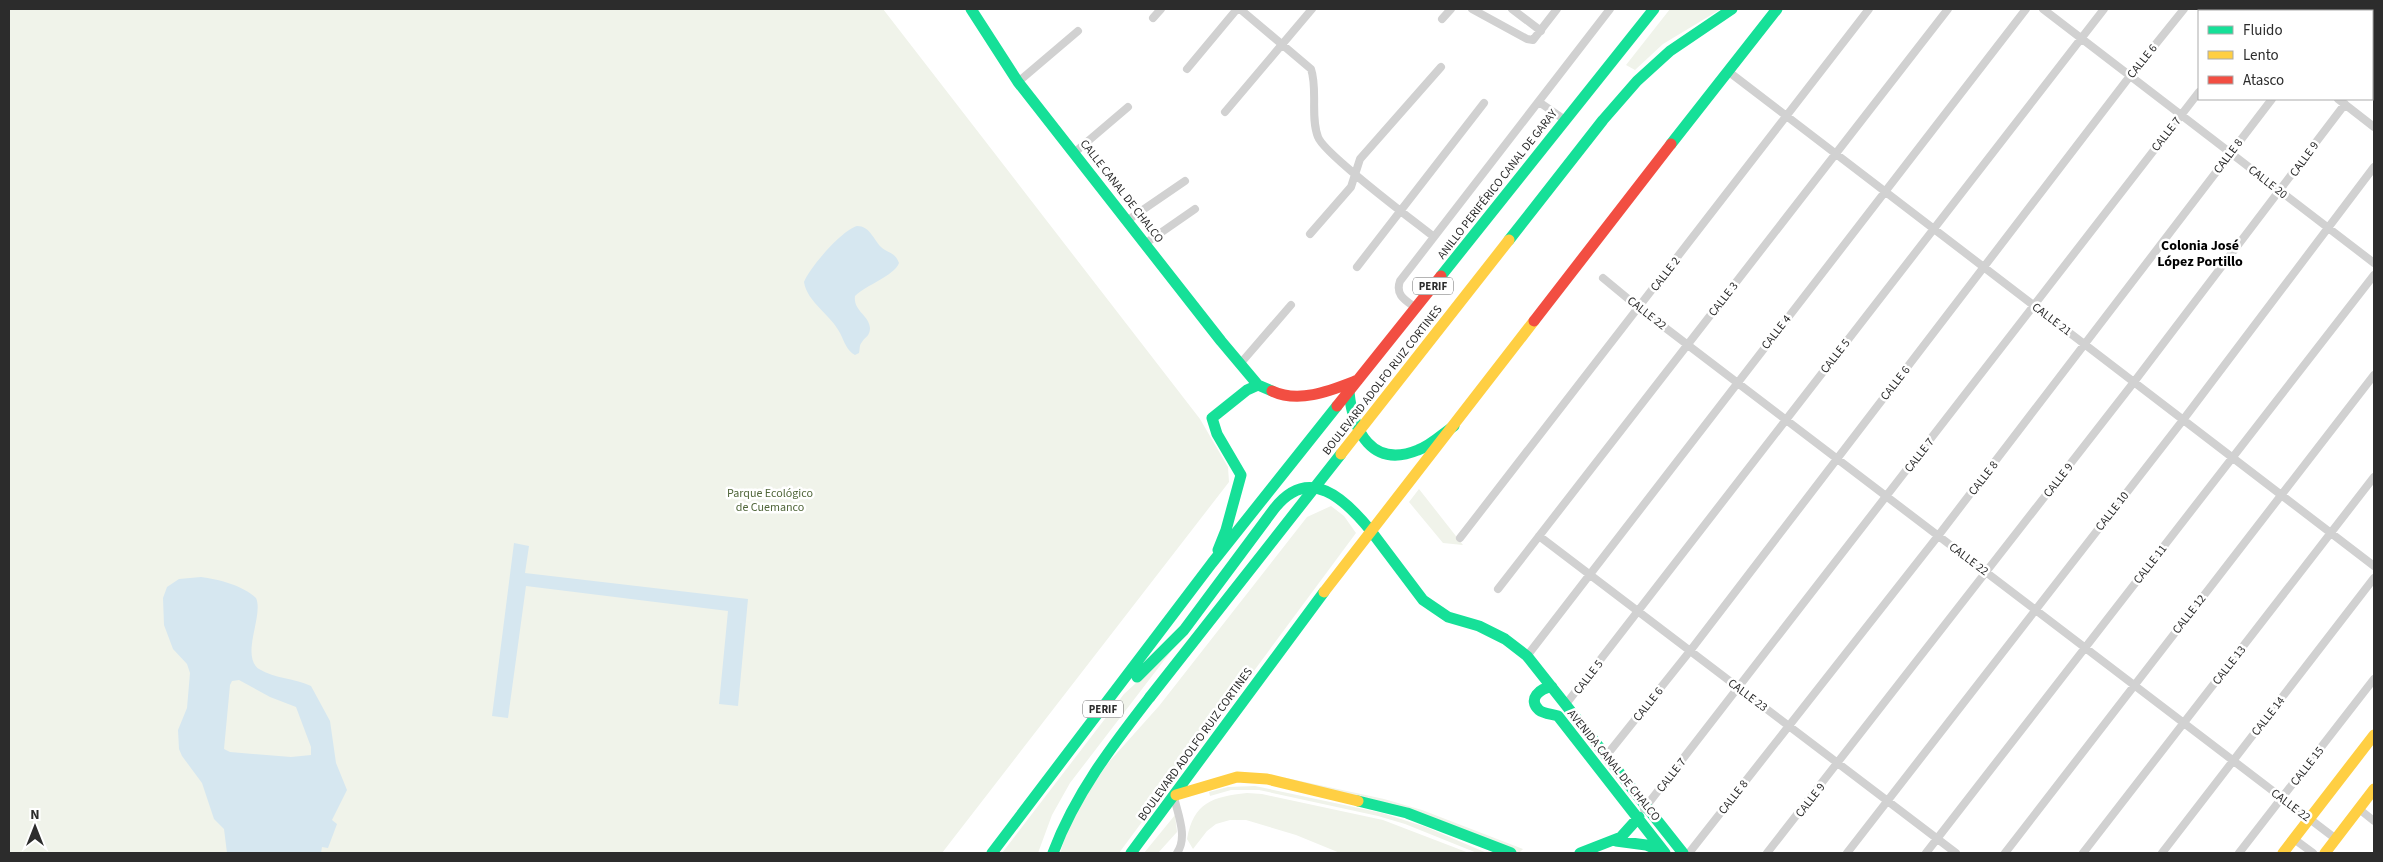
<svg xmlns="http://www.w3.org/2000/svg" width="2383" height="862" font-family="'Source Sans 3',sans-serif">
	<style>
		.green { fill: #f0f3ea }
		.water { fill: #d6e7f0; fill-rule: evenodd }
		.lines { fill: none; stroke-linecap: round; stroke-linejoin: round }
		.street { stroke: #d1d1d1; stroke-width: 8 }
		.fast { stroke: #16e098; stroke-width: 11 }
		.slow { stroke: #ffcf43; stroke-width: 11 }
		.jam { stroke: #f24e42; stroke-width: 11 }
		.fast-bridge { stroke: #16e098; stroke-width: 11 }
		.slow-bridge { stroke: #ffcf43; stroke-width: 11 }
		.labels { text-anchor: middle; stroke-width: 5; stroke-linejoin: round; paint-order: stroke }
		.shield { fill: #fff; stroke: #6b6b6b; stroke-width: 1 }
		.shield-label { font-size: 11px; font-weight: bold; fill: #2c2c2c }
		.street-label { font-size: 12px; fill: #2c2c2c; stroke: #fff }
		.park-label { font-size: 12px; fill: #50663a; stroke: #fff }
		.neighbourhood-label { font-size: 14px; font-weight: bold; fill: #000; stroke: #fff }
	</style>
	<rect width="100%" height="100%" fill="#fff"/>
	<path class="green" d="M9 9H883L1200 419 1228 467 1229 482 942 853H9Z
		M1670 9H1721L1663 44 1635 70 1626 65Z
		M1419 489 1463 545 1443 543 1409 502Z
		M1331 506 1344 516 1356 533 1119 853H1060L1073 814 1108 763 1159 706 1307 517Z
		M1172 650 1070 783 1052 815 1038 853H1002L1124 694Z
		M1282 777 1384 799 1422 810 1523 849 1519 853 1514 852Z
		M1255 786 1382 813 1426 827 1487 853H1477L1405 824 1378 816 1259 790H1231L1210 796 1209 792 1228 787Z
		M1247 793 1262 794 1383 820 1469 853H1340L1296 835 1246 820H1230L1216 824 1207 831 1193 849 1187 839C1194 802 1212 797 1247 793Z
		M1175 815 1177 832 1158 853H1144Z"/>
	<path class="water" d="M857 226C870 226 873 239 881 247 889 254 895 252 899 263 894 276 866 285 855 296 853 311 869 315 870 328 870 336 865 337 862 342 859 345 860 350 859 353L855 355C847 351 844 341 840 333 831 315 807 302 804 282 810 267 842 230 857 226Z
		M514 543 529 546 525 573 748 599 738 706 719 704 728 611 526 586 508 718 492 716Z
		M201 577C218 579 244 586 256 598 264 615 240 656 259 669 275 679 295 678 311 686L330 721 336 763 347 790 332 820 337 824 328 848 322 847 321 853H227L224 829 214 819 202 783 182 756 179 749 178 730 187 708 190 673 187 664 173 649 164 625 163 598 167 587 179 579ZM239 680 270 697 296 707 311 747V755L291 757 230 752 224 749 230 685 232 681Z"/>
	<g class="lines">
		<path class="street" d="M1240 9 1311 69C1318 89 1310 117 1318 137 1324 154 1414 221 1434 237
			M1472 9 1527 39 1533 40 1557 9
			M1512 9 1541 31
			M2043 9 2374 263
			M2223 9 2226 11
			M1153 18 1161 9
			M1442 19 1451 9
			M1187 69 1237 9
			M1729 72 2374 566
			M1018 82 1078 31
			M2338 99 2374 127
			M1539 102 1565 120
			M1225 112 1312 9
			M1074 153 1128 107
			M1128 220 1185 181
			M1310 234 1351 187 1360 159 1441 67
			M1146 243 1195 209
			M1357 267 1484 103
			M1603 278 1638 307 2336 839
			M1416 308C1405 300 1395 295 1400 281L1610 9
			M1240 364 1291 305
			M1539 536 1956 853
			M1460 538 1869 9
			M1498 589 1948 9
			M1527 656 2026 9
			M1566 704 2104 9
			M1606 756 1690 651 2130 76 2184 9
			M1174 797C1178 815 1188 837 1177 853
			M1644 809 2199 92
			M2359 809 2374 821
			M2294 839 2313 853
			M1689 853 1938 536 2272 99
			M1767 853 2134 382 2345 104
			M1847 853 2183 420 2374 167
			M1926 853 2374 275
			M2005 853 2374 375
			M2083 853 2374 477
			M2162 853 2374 578
			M2239 853 2374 679"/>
		<path class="fast" d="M971 9 1018 82 1221 341 1258 385 1272 391
			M1671 144 1777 9
			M1509 240 1603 120 1637 81 1670 51 1732 9
			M1441 276 1654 9
			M1349 392C1353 431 1372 469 1418 450 1432 445 1442 434 1454 426
			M1371 531 1423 600 1448 617 1479 626 1505 639 1527 656 1683 853
			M1218 550 1226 530 1241 475 1217 434 1212 418 1247 390 1258 385
			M1137 677 1184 630 1274 509C1309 464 1345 499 1371 531
			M1552 687C1540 688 1527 699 1539 710 1544 714 1552 714 1558 716L1665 853
			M1358 801 1407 813 1511 853
			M1616 841 1646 845 1663 852
			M992 853 1212 563 1337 406
			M1053 853C1075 794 1112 746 1150 697
			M1131 853 1324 592
			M1580 853 1621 837 1639 817"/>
		<path class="slow" d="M1324 592 1534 321
			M1176 795 1237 777 1267 779 1358 801
			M2283 853 2374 735
			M2325 853 2374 789"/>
		<path class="jam" d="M1534 321 1671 144
			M1272 391C1300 404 1332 390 1358 380
			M1337 406 1441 276"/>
		<path class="fast-bridge" d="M1150 697 1341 454"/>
		<path class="slow-bridge" d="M1341 454 1509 240"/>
	</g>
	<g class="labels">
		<g class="shield">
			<rect x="1413" y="277.5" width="40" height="17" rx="4"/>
			<rect x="1083" y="700.5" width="40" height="17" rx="4"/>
		</g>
		<g class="shield-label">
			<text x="1433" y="290">PERIF</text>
			<text x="1103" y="713">PERIF</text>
		</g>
		<g class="street-label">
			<text transform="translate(2142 61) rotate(-51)" y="4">CALLE 6</text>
			<text transform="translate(2166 134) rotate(-52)" y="4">CALLE 7</text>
			<text transform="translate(2228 156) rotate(-53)" y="4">CALLE 8</text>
			<text transform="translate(2304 159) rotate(-54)" y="4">CALLE 9</text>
			<text transform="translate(2268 182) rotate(38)" y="4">CALLE 20</text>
			<text transform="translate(1497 184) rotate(-52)" y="4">ANILLO PERIFÉRICO CANAL DE GARAY</text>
			<text transform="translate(1122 191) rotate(52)" y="4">CALLE CANAL DE CHALCO</text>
			<text transform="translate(1665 274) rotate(-52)" y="4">CALLE 2</text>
			<text transform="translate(1723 299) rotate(-52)" y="4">CALLE 3</text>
			<text transform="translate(1647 313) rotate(38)" y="4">CALLE 22</text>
			<text transform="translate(2052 319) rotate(37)" y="4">CALLE 21</text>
			<text transform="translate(1776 332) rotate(-52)" y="4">CALLE 4</text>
			<text transform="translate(1835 356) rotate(-52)" y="4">CALLE 5</text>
			<text transform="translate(1382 380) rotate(-52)" y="4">BOULEVARD ADOLFO RUIZ CORTINES</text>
			<text transform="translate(1895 383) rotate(-52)" y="4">CALLE 6</text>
			<text transform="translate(1919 455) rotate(-52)" y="4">CALLE 7</text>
			<text transform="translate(1983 478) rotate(-52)" y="4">CALLE 8</text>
			<text transform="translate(2058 480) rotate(-52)" y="4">CALLE 9</text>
			<text transform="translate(2112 511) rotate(-52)" y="4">CALLE 10</text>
			<text transform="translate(1969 559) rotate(37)" y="4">CALLE 22</text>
			<text transform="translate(2150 564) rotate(-52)" y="4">CALLE 11</text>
			<text transform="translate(2189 614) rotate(-52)" y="4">CALLE 12</text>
			<text transform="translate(2229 665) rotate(-52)" y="4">CALLE 13</text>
			<text transform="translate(1588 677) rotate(-52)" y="4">CALLE 5</text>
			<text transform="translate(1748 695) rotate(37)" y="4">CALLE 23</text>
			<text transform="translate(1648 704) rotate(-51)" y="4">CALLE 6</text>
			<text transform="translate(2268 716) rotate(-52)" y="4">CALLE 14</text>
			<text transform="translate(1195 744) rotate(-54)" y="4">BOULEVARD ADOLFO RUIZ CORTINES</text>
			<text transform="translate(1614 765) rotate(51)" y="4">AVENIDA CANAL DE CHALCO</text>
			<text transform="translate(2307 766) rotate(-52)" y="4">CALLE 15</text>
			<text transform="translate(1671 775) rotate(-52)" y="4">CALLE 7</text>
			<text transform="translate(1733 797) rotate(-52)" y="4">CALLE 8</text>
			<text transform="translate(1810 800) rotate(-52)" y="4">CALLE 9</text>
			<text transform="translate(2291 805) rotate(37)" y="4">CALLE 22</text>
		</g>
		<g class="park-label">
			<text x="770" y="497">Parque Ecológico<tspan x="770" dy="14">de Cuemanco</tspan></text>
		</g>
		<g class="neighbourhood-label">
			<text x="2200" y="250">Colonia José<tspan x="2200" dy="16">López Portillo</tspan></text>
		</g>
	</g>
	<rect width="2383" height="862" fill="none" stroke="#2c2c2c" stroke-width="20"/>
	<rect x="2198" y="10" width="175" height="90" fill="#ffffff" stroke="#ababab"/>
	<rect x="2208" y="26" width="25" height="8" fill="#16e098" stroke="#ababab"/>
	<text x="2243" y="35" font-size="15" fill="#2c2c2c">Fluido</text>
	<rect x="2208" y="51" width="25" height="8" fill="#ffcf43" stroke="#ababab"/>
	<text x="2243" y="60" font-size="15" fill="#2c2c2c">Lento</text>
	<rect x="2208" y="76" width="25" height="8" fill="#f24e42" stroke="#ababab"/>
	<text x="2243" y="85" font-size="15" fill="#2c2c2c">Atasco</text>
	<g transform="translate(35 827)" stroke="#ffffff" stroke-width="4" paint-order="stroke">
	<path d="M0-4L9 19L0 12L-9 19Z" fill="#2c2c2c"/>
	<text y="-8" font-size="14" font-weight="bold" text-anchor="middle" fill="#2c2c2c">N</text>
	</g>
</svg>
